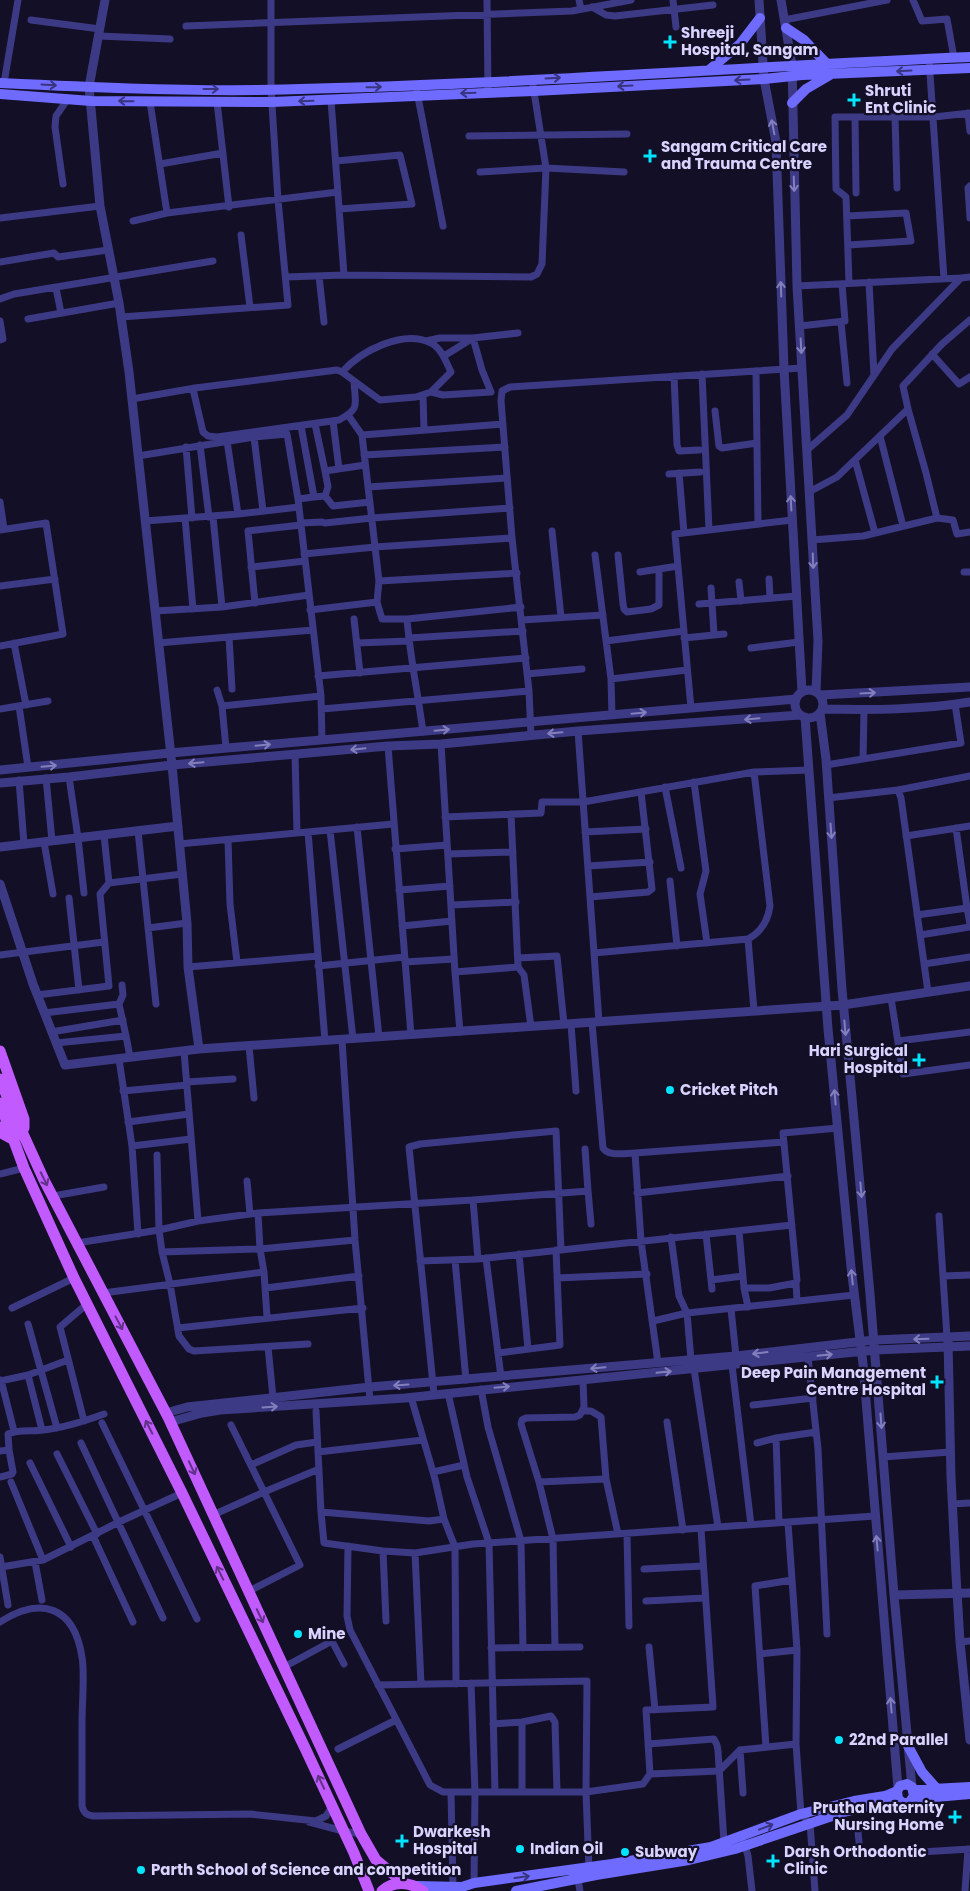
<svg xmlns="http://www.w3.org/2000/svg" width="970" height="1891" font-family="Poppins,sans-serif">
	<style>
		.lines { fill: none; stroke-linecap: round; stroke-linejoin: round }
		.minor { stroke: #3d3a85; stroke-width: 7 }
		.tertiary { stroke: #3d3a85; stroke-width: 9 }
		.secondary { stroke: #6f6bff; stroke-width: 10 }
		.primary { stroke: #c25bff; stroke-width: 11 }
		.oneway { stroke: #38347d }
		.oneway2 { stroke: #837fbc }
		.oneway3 { stroke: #623188 }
		.poi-dot { fill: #00e5ff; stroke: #130f26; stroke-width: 2 }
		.labels { text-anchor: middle; stroke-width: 4.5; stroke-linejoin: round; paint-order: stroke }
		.poi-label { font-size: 15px; font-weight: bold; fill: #d9d4ff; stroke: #130f26; text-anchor: start }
	</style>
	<rect width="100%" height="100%" fill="#130f26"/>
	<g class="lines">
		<path class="minor" d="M487 0 488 92
			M579 0 581 9
			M673 0 676 27
			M913 0 922 21 947 19 954 58
			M592 7 606 15 615 16 713 5
			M31 20 100 29
			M784 20 887 0
			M186 26 572 11 631 0
			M99 36 170 39
			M929 59 944 279
			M4 83 18 0
			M417 92 443 226
			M331 100 344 275
			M150 102 167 213
			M217 102 229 207
			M968 113 970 131
			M855 117 856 193
			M895 117 897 188
			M469 136 627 134
			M336 161 400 155 412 204 339 209
			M160 164 223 153
			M480 172 546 168 624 172
			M63 184 55 127 56 116 67 100
			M970 186 968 188 970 218
			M847 216 906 213 911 241 848 245
			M0 218 100 206
			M133 221 167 213 338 192
			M241 235 250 307
			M0 262 54 253 58 257 108 250
			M319 276 324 322
			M286 277 344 275 531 277 537 274 542 264 546 168 532 79
			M869 282 874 375
			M849 283 846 197 836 189 835 117H934L970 113
			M797 286 961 278
			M56 288 61 313
			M0 299 14 294 213 261
			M121 317 288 305 278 200 271 89V0
			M28 319 119 303
			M0 321 3 339 0 340
			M841 322 847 383
			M800 326 845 321 842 284
			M426 341 440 338H473L518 333
			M932 354 959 384 970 377
			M756 371 758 524
			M702 374 709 530
			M674 376 677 445 679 451 699 450
			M193 389 203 432 208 436 217 437 339 420C361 408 355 405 354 381
			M431 392 443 395 491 392 482 370 473 338 444 356
			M423 395 424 430
			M132 399 195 388 337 370 342 372C361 351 403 329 431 343 442 349 446 362 451 372L431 392 416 397 380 400 342 372
			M715 411 719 446 722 448 757 443
			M348 415 362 435 379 581 377 602 382 619H407L521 607
			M333 421 339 469
			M315 424 325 471
			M362 435 503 424
			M880 436 903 526
			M254 437 263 511
			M227 441 238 514 299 507
			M200 445 209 517
			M186 447 192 518
			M807 450 847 415 892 349 961 278 970 277
			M364 455 505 447
			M138 456 254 437 287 434 298 499 321 696 322 740
			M855 460 875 533
			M679 473 684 533
			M669 474 700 472
			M368 487 507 478
			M809 492 837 477 908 409 903 386 942 344 970 320
			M325 496 333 506 370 502
			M314 497 325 496 328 487 325 471 365 465
			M298 499 314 497 301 426
			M0 502 4 529
			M213 517 222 607
			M185 518 193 609
			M937 518 953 520 957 534 970 532
			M145 521 238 514
			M301 523 322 522 325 523 372 518 510 508
			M0 530 46 523 63 634 0 646
			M552 531 561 617
			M812 540 863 536 937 518 926 473 908 409
			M304 554 375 547 512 538
			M595 555 611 679 612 715
			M618 555 623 604 624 609 627 612 651 609 659 605V569
			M251 567 305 561
			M640 572 678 566
			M964 572H970
			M769 579 770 598
			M379 581 517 573
			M739 582 741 601
			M0 586 55 579
			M255 603 248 531 301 525
			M699 604 712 603 711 588
			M310 610 377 602
			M155 611 222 607 309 595
			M354 619 360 673
			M407 619C410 657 418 694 423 732
			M522 620 603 615
			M714 635 724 634
			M229 637 232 689
			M409 638 523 631
			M684 638 714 635 712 603 797 596
			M606 641 684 631
			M14 643 26 705
			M158 643 313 630
			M357 643 409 641
			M751 648 799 642
			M527 674 582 669
			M318 676 526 658
			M611 679 687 670
			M217 690 222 706 226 748
			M19 706 28 767
			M222 706 321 696
			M691 708 675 534 792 520
			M0 709 48 701
			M322 709 529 691
			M578 731 599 1022
			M531 735 529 691 512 538 501 401 502 391 510 387 802 368
			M441 744 455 972 460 1032
			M388 746 411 1035
			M295 755 297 833
			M863 759 864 710
			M826 765 961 743 955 704
			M69 777 78 838 84 893
			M46 778 52 841
			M19 780 24 844
			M694 782 706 871 700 894 707 943
			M665 787 681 868
			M898 790 970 776
			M828 798 898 790 901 798 928 992
			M511 814 518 967
			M445 817 541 813 542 802H583L754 772 809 770
			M357 827 379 1037
			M330 830 353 1039
			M138 831 156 1004
			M308 832 325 1041
			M585 832 646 829
			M104 835 109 883 182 874
			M906 836 970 826
			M228 840 230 904 237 962
			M44 842 53 894
			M179 844 393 824
			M395 849 447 845
			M448 854 513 852
			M588 866 650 862
			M670 881 677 946
			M399 890 450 886
			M590 897 648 892 652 889 641 792
			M69 898 79 990
			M451 905 516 902
			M967 908 970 924
			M917 915 967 908 956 828
			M402 926 452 921
			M148 928 187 923
			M920 935 970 927
			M748 939 754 1011
			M594 953 748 939C761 932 768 921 770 906L754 772
			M0 955 104 942
			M518 958 557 956 564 1024
			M405 962 454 959
			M924 964 970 957
			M318 966 404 957
			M188 967 318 956
			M455 972 518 967 524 975 531 1027
			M37 995 109 986 100 894 109 883
			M891 998 903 1074 970 1065
			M119 1004 123 995 122 985
			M44 1013 119 1004 126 1036 56 1043
			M592 1023 603 1148C609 1157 625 1153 635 1153
			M571 1024 576 1091
			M51 1032 123 1020
			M126 1036 130 1057
			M342 1040 355 1240 370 1400
			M898 1041 970 1032
			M249 1046 254 1098
			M184 1051 198 1221
			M119 1059 132 1146 138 1234
			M187 1082 233 1079
			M123 1091 187 1085
			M128 1122 189 1114
			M132 1146 191 1139
			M585 1149 588 1191
			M157 1155 159 1230 162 1252 260 1249 355 1240
			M0 1174 24 1168
			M247 1181 250 1214
			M637 1193 788 1176
			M53 1196 104 1187
			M473 1200 478 1259
			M258 1213 260 1249 264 1272 267 1317
			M939 1216 947 1337
			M739 1231 744 1288 748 1307
			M706 1234 712 1289
			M77 1243 159 1230 198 1221 258 1213 473 1200 588 1191 591 1224
			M162 1252 170 1284 179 1336 189 1349 194 1351 308 1344
			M519 1254 528 1349
			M486 1258 501 1377
			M455 1260 466 1380
			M420 1261 478 1259 792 1225
			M943 1276 970 1275
			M557 1278 647 1274
			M711 1280 743 1276
			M796 1283 797 1301
			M266 1288 359 1276
			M744 1288H769L796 1283 797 1280 783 1133 838 1128
			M103 1293 264 1272
			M12 1308 74 1278
			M731 1309 736 1356
			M653 1321 687 1313 679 1296 671 1237
			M28 1324 57 1428
			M178 1328 363 1308
			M268 1347 273 1397
			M498 1353 560 1345 556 1250
			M808 1357 818 1449 827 1634
			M691 1360 687 1313 854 1295
			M658 1363 641 1241 635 1153 784 1142
			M732 1365 751 1525
			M694 1369 718 1527
			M28 1375 42 1430
			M1 1380 14 1431
			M0 1381 28 1375 68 1360
			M481 1389 488 1427 521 1541 523 1648
			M448 1393 467 1477 489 1543 495 1792
			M434 1394 409 1147 420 1144 556 1131 561 1250
			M411 1397 435 1479 444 1519 455 1547 456 1684
			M753 1405 813 1398
			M316 1411 321 1512 324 1543 383 1551 415 1553 473 1544 875 1516
			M583 1411H591L601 1417 606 1479 618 1534
			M84 1421 60 1327 87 1304
			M667 1422 683 1530
			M102 1423 197 1619
			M231 1425 300 1565 249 1591
			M776 1438 779 1523
			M81 1443 163 1618
			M757 1443 776 1438 816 1432
			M0 1451 9 1450 8 1434C19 1429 31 1432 43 1430 64 1428 85 1421 104 1414
			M318 1452 423 1440
			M57 1454 97 1534
			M883 1457 950 1452
			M30 1463 71 1547
			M251 1465 296 1445 317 1442
			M433 1472 464 1465
			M0 1477 12 1474 13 1472 9 1450
			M11 1482 43 1560
			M539 1482 606 1479
			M952 1504 970 1503
			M321 1512 429 1521 444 1519
			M213 1515 264 1492 319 1469
			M788 1523 797 1650 796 1744 801 1814 810 1823 815 1891
			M627 1534 629 1626
			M93 1536 133 1622
			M348 1546 347 1616 350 1630 430 1785 443 1792H586L643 1784 650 1774 646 1710 713 1707 701 1529
			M383 1551 386 1621
			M415 1553 421 1684
			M0 1557 8 1605
			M35 1562 42 1600
			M1 1567 43 1560 119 1522 182 1493
			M644 1569 703 1566
			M646 1601 705 1598
			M0 1622C41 1596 74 1606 82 1657 85 1674 82 1703 82 1722 82 1750 82 1778 82 1806 84 1813 86 1815 93 1816L250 1814 316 1821 326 1816 332 1807
			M960 1642 970 1641
			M555 1647 553 1539 539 1482 521 1424 522 1420 526 1418 575 1417 580 1415 584 1407 583 1381
			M649 1647 655 1710
			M491 1648 580 1647
			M760 1654 797 1650
			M284 1667 332 1641 344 1664
			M471 1683 475 1792 474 1883
			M378 1685 587 1681 586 1792 589 1870
			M522 1722V1792
			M493 1724 522 1722 551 1716 555 1722 557 1792
			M648 1744 714 1739 717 1745 718 1751 724 1842
			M766 1747 755 1586 792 1580
			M338 1749 396 1720
			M650 1774 719 1771 740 1750
			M451 1792 453 1887
			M743 1793 740 1750 796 1744
			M309 1822 343 1831 361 1834
			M858 1832 860 1851 862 1853H905L970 1849
			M744 1842 748 1856 752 1891
			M578 1879 580 1891
			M965 1891 968 1849"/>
		<path class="tertiary" d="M105 0 89 87 100 206 119 303 129 372 172 765 187 923 188 967 199 1049
			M759 0 764 79 776 142 784 369 802 692
			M781 0 792 65 797 286 818 641 816 692
			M795 704a14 14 0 1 1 28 0a14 14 0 1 1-28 0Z
			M820 695 970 687
			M822 709C871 710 922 710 970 702
			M820 713 826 759 842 989 870 1294 894 1595 912 1787
			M805 717 828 1029 851 1267 863 1364 898 1788
			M0 770 170 753 796 699
			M0 783 69 777 172 765 388 746 441 744 578 731 800 715
			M0 847 178 826
			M0 884 33 984 65 1065 199 1049 843 1005 970 986
			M948 1341 951 1477 956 1575 960 1642 970 1740
			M166 1413 187 1407 370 1387 736 1356 874 1340 970 1336
			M170 1422 202 1413 220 1410 405 1398 875 1350 970 1346
			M894 1595 970 1593"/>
		<path class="secondary" d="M786 28 804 40 827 64
			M709 70 740 44 760 18
			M0 83C86 87 172 91 258 90 496 86 733 67 970 57
			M0 94 91 101 272 102 534 91 764 79 802 75 970 68
			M792 103 806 89 830 75
			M908 1746 922 1772 937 1789
			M914 1790 970 1787
			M913 1799 970 1794
			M417 1886 462 1887 474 1883 612 1864 711 1847 801 1814 854 1801 885 1796 897 1791
			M516 1891 596 1875 689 1860 735 1849 844 1812 898 1799 903 1803H909L914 1796 912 1787 907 1784 900 1786 897 1791 898 1799"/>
		<path class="primary" d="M0 1051 24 1119V1128
			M0 1079 14 1114 44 1180 168 1417 361 1834 376 1860 404 1883
			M0 1103 24 1168 74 1278 182 1493 305 1748 354 1853 369 1891
			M0 1127 3 1134 14 1140
			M382 1891C394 1880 410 1882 423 1891"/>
	</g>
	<defs><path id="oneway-shaft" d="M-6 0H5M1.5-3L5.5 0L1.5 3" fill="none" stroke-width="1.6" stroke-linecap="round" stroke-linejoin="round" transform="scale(1.25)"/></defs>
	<g class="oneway">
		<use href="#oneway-shaft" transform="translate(904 71) rotate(177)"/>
		<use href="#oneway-shaft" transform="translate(553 78) rotate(-3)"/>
		<use href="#oneway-shaft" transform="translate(742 80) rotate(177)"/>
		<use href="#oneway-shaft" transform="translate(49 85) rotate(3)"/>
		<use href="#oneway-shaft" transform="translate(625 86) rotate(177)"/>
		<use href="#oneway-shaft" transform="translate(374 87) rotate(-1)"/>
		<use href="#oneway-shaft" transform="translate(211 89)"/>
		<use href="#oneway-shaft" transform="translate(468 93) rotate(178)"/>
		<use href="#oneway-shaft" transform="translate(126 101) rotate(-179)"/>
		<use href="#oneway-shaft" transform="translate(306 101) rotate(178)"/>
		<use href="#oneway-shaft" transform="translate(766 1827) rotate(-21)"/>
		<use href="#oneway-shaft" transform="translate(522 1877) rotate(-8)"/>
	</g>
	<g class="oneway2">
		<use href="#oneway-shaft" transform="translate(773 127) rotate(-101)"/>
		<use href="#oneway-shaft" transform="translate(794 184) rotate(88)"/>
		<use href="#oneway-shaft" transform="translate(781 289) rotate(-92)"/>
		<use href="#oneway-shaft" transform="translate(801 346) rotate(87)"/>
		<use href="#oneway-shaft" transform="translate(791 503) rotate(-93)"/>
		<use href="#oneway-shaft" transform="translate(813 561) rotate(88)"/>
		<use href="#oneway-shaft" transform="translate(868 693) rotate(-3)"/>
		<use href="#oneway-shaft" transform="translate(639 713) rotate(-5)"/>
		<use href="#oneway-shaft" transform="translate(752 719) rotate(175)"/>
		<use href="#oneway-shaft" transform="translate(442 730) rotate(-5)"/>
		<use href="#oneway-shaft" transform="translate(555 733) rotate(175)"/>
		<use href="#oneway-shaft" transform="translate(263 745) rotate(-5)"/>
		<use href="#oneway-shaft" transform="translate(358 749) rotate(174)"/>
		<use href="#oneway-shaft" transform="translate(196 763) rotate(175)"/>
		<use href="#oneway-shaft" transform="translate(49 766) rotate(-5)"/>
		<use href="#oneway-shaft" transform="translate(831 831) rotate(86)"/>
		<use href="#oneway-shaft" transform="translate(845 1028) rotate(85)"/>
		<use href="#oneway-shaft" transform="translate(835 1097) rotate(-95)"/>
		<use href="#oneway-shaft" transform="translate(861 1190) rotate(85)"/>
		<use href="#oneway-shaft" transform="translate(852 1277) rotate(-96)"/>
		<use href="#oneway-shaft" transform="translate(921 1339) rotate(178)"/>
		<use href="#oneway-shaft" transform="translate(760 1353) rotate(173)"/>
		<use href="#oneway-shaft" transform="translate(825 1355) rotate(-6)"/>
		<use href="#oneway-shaft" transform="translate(598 1368) rotate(175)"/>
		<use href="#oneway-shaft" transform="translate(664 1372) rotate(-6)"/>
		<use href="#oneway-shaft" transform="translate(401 1385) rotate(176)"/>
		<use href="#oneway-shaft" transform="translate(502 1387) rotate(-5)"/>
		<use href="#oneway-shaft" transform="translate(270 1407) rotate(-4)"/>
		<use href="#oneway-shaft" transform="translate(881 1421) rotate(86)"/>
		<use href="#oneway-shaft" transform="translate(877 1543) rotate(-95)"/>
		<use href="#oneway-shaft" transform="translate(891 1705) rotate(-95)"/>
	</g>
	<g class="oneway3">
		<use href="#oneway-shaft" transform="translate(44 1179) rotate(64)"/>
		<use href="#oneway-shaft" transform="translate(119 1323) rotate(62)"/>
		<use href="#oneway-shaft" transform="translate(149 1427) rotate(-117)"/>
		<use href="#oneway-shaft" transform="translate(192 1468) rotate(65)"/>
		<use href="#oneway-shaft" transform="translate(220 1573) rotate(-116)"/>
		<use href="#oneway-shaft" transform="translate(260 1616) rotate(65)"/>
		<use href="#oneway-shaft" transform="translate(321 1782) rotate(-115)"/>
	</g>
	<g class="poi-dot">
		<path d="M667.5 34.5h5v5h5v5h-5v5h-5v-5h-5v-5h5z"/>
		<path d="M851.5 92.5h5v5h5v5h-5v5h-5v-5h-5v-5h5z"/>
		<path d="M647.5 148.5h5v5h5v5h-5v5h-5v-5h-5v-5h5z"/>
		<path d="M916.5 1052.5h5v5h5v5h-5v5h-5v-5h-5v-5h5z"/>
		<circle cx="670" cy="1090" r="5"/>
		<path d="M934.5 1374.5h5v5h5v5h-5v5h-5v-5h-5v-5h5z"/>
		<circle cx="298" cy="1634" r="5"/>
		<circle cx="839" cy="1740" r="5"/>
		<path d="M952.5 1809.5h5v5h5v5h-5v5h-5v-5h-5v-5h5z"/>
		<path d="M399.5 1833.5h5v5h5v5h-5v5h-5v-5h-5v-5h5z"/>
		<circle cx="520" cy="1849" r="5"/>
		<circle cx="625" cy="1852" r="5"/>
		<path d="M770.5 1853.5h5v5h5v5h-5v5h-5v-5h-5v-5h5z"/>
		<circle cx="141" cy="1870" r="5"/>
	</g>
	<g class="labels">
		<g class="poi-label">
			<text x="681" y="38">Shreeji<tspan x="681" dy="17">Hospital, Sangam</tspan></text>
			<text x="865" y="96">Shruti<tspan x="865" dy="17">Ent Clinic</tspan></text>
			<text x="661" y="152">Sangam Critical Care<tspan x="661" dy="17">and Trauma Centre</tspan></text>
			<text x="908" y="1056" text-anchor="end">Hari Surgical<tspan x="908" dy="17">Hospital</tspan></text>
			<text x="680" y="1095">Cricket Pitch</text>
			<text x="926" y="1378" text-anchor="end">Deep Pain Management<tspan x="926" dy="17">Centre Hospital</tspan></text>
			<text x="308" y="1639">Mine</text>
			<text x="849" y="1745">22nd Parallel</text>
			<text x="944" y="1813" text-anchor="end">Prutha Maternity<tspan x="944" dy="17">Nursing Home</tspan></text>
			<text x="413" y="1837">Dwarkesh<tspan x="413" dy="17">Hospital</tspan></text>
			<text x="530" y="1854">Indian Oil</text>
			<text x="635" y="1857">Subway</text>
			<text x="784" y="1857">Darsh Orthodontic<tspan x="784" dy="17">Clinic</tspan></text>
			<text x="151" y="1875">Parth School of Science and competition</text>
		</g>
	</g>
</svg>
